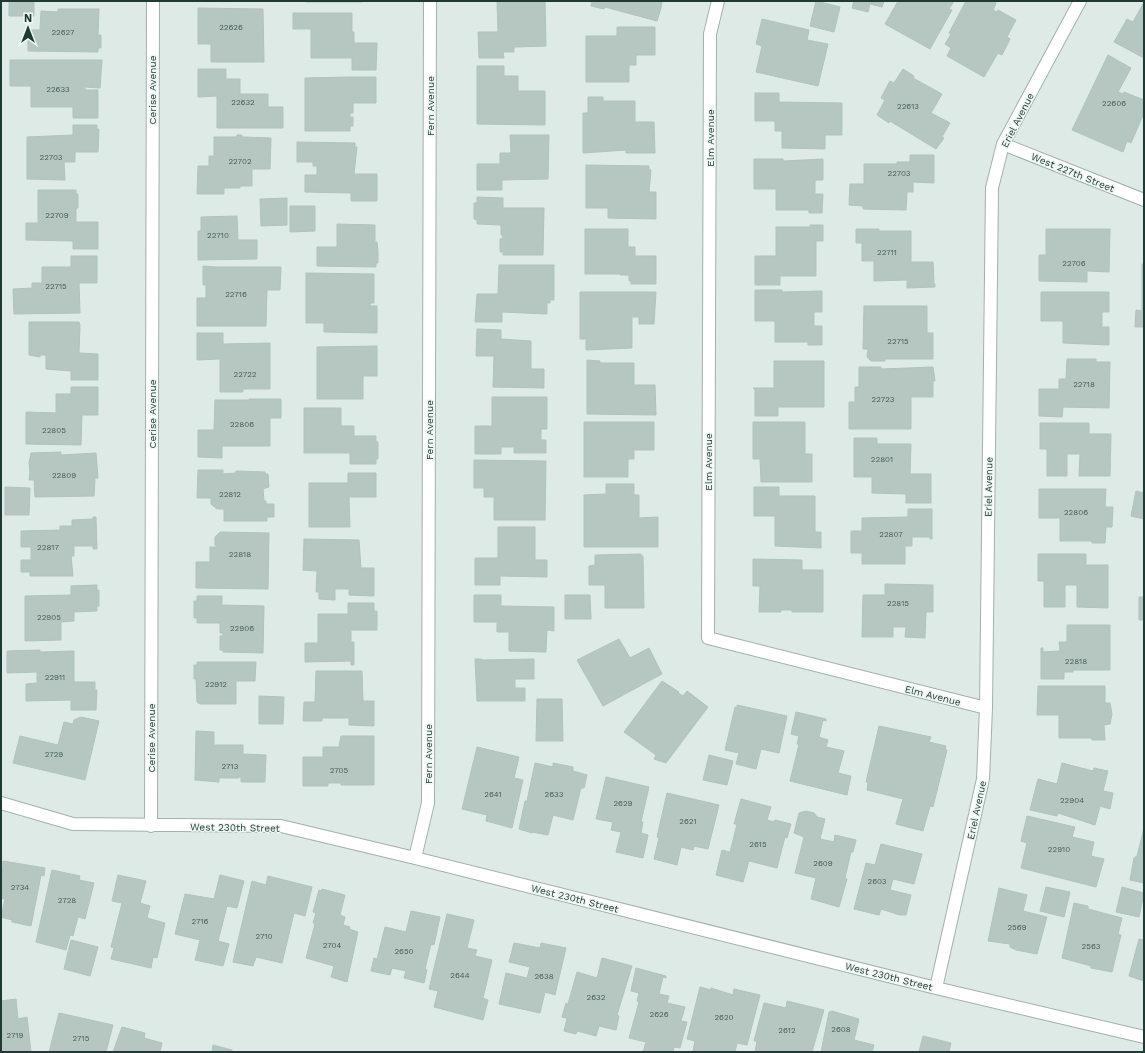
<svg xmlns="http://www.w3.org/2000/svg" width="1145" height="1053" font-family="'Work Sans',sans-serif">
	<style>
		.building { fill: #b6c7c2; stroke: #b0c3be }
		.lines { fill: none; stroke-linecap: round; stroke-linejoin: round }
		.street-casing { stroke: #a1b1ad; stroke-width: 14 }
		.street { stroke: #fff; stroke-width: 12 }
		.labels { text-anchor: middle; stroke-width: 3; stroke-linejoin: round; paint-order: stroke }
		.number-label { font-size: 8px; fill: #455c58 }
		.street-label { font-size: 10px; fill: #1f3935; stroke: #eef7f3 }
	</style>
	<rect width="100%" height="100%" fill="#deeae6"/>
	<path class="building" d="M9 1H34V16H9Z
		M306 1H362V2H306Z
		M497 1H545L546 46 514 47V52H503L504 58H479L478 32H498Z
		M592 1H662L661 8 657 21 605 7 604 9 591 6Z
		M816 1 840 7 834 32 810 26Z
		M854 1H884L882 7 870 4 868 12 852 8Z
		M898 1H954L949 9 952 10 930 49 885 24Z
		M966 1H992L996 3 993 10 997 12 998 10 1016 20 1007 37 1010 39 1002 55 998 53 984 77 947 56 951 48 945 44 951 34 949 33Z
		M1144 2V58L1114 42 1127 19 1133 22Z
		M198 8 263 9 264 62H211V44H198Z
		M58 9H99L98 35H101V48H98V52L28 51V30H40L41 11 58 12Z
		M293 13H352V32H354V43H377L376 70H352V58H311V29H293Z
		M762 19 809 30 807 40 828 44 818 86 756 72 762 46 756 44Z
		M617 27H655V55H636V65H629V82H586V36H617Z
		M1108 55 1131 68 1118 92 1123 94 1124 92 1144 100V113L1131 143 1127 141 1123 152 1072 130Z
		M10 60H102L100 88 85 87V90H98V118H73V107H31V86H10Z
		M477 66H504V76H518V91H545V125L477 124Z
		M198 69H226V79H240V94H268V107H283V128H217V96L198 97Z
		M903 69 914 76 913 78 942 94 931 113 950 123 942 137 944 138 936 149 890 121 889 123 877 115 885 100 881 98 890 81 894 83Z
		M350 77H376V103H353V113H350V117H353V126H350V131H305V78Z
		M755 93H779V102L842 103V135H825V149L782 148V131H775V121H755Z
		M588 97H603V101H635V122H654L655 153H626V150L583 153V113H588Z
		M73 125H97V129H99L98 152H75V162H64L65 180 27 179V137L73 135Z
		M237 135H242V137L271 138 270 169H252V186H240V188H224V194H197L198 166H209V156H214V137H237Z
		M510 135H549L548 179 502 180V190H477V164H500V153H511Z
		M297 142 355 143V147H357L354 174H377V201H351V193L305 192V175H317V166H313V162H297Z
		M910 155H934V183L913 182V192H907L906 210 863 209V206L849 205 850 184H864V164H897V162H910Z
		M754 159H783V161L823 159V180H815V194H823L822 213H809V210H776V189H754Z
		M586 165 649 166V170H651L649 192H656V219L608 218V208H586Z
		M38 190H76V194H78V208H76V222H98V249H73V241L26 240V223H38Z
		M477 197 503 198V208H544L543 255H503V252H500V239H502L503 235H501V225L477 224V220L474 219V203H477Z
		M287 198V225L261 226 260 199Z
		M290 206H315V231L290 232Z
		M237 216 238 240H257V259L198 260V231H201V217Z
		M337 224 375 225V242H377L378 251V263H376V267L317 266V247H337Z
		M810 225H823V241H816V276H780V285H755V256H776V227H810Z
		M585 229H628V247H635V256H656V284H631V281H629V275H620V274H585Z
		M856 229H879V231H911V262H933L934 284H935V287L907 288V280L874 281V261H862V243H856Z
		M1046 229H1110L1109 272 1087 271V282L1039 281V255H1046Z
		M71 256H97V283H79L80 313 14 314 13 289 32 288V283H42V267H71Z
		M1142 264H1144V327H1135L1136 310 1142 311Z
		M499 265H554V300H550V303H547V314L502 312V322H475L477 294H498Z
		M203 266 216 267H281L280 290H267L266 326H197V298H206V285H203Z
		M306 273 374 274V303H370V306H377V333L324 332V323H306Z
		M755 290H782V292L822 291V312H814V326H822V345H808V342H775V321H755Z
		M580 292H656L654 324H639V317H632V348L586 350V339H580Z
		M1041 292H1109V312H1102V327H1109V345L1063 343V321H1041Z
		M864 306H927V333H933V359H885V361H871L867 357 868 349H863Z
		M29 322H79L80 325 79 353 98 354V380H71V371L46 369V355H40V357L29 355Z
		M477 329 501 330V339L531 341V369H544V388L493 387 494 356H476Z
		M197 333H223V344L270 343V389H243V392H220V359L197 360Z
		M377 346V376H363V399H317V347Z
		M1067 359H1096V362H1110L1109 408 1063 407 1062 417 1039 416V389H1059V379H1066Z
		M587 360 600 361V363H634V385H655L656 415 587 414Z
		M774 361H824V407H778V416H755V390L753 388H774Z
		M859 367H881V369L933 367 935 381H933V397H911V429H849V402H855V387H859Z
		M71 387H98V415H82L81 445 26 444V412L56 413V394H71Z
		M492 397H547V429H541V440H546V453H514V447H501V454H475V426H492Z
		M249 399H281V418H270V446H222V458L198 457V430H214L215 400H249Z
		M304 408H341V426H354V436H376V442H378V459H376V464H350V453H304Z
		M584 422H654V450H634V459H628V477H584Z
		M753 422H805V454H812V482H761L760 459H753Z
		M1040 423H1089V434H1111L1110 476H1079L1080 454H1067V476H1047V449H1040Z
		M854 438H877V444H911L910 474H931V503H906V494L872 493V477H854Z
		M61 452V455L96 453 98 478H95L94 496 35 497 34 480H29L30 472 29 463 31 453Z
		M474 460 546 461 545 520H494V497H484V488H474Z
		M198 470H223V474L236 473V471L265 472V474H268L269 487 263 489 264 501H266V504H274V517H267V521H224V509H217L211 504V498H197Z
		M348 473H376V497H349L350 527H309V483H348Z
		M606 484H634V495H639V518L658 517V547H584V495L606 494Z
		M5 487 30 488 29 515H5Z
		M754 487H779V496H815V532H821V548L775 546V516H754Z
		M1039 489H1106L1105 507H1113L1112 527H1106L1105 543H1092V541H1060V518H1039Z
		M1136 491 1144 493V519L1131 516Z
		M908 509H932V539H930V537H912V546H905V564H862V553H851V531H862V518L908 517Z
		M93 517H96L97 549H93V546H74V556H71L73 576H30V572H21V560H31V547H21V531L60 530V526H72V520L93 519Z
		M498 527H535V560H547V577L500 576V585H475V558H498Z
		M220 532 269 533 268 589 196 588V562H210V547H217L215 545V537Z
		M304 539 359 540 361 568H374V596L349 595V589H335V600L319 599V592H316L317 571 303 570Z
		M641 554V556H643L644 608H605V585H589V566L595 565V555Z
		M1038 554H1086V565H1108V608L1077 607V585H1065V607H1044V581H1038Z
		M753 559 802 560V570H823V612H792V610H781V612H759L760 586H753Z
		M885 584 933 585V612H926L925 638 905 637 906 627H893V637H862L863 595H885Z
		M97 585V591L99 590V606H97V611L74 612V621L61 622V640L25 641V596L71 595V586Z
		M474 595H501V606L554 607V631L547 630 546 652 509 651V632H497V622H474Z
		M565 595H590L591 619H565Z
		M197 596H222V605L264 606 263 653 223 652V650H220V636H223V633H220V623H197V618H194V601H197Z
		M1139 597H1144V620H1139Z
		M348 603H374V611H377V630H351V642H354V665H351V661L305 662V643H318V614H348Z
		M1067 625H1110V670H1073V672H1064V679H1041V648H1043V652L1060 651 1059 642H1067Z
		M619 639 630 658 649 648 662 674 603 706 577 660Z
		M40 650V652L74 651V682H95V690H97L96 710H71V700L26 701V684L37 683V672L7 673V651Z
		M475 659H482V660L534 659V679H515V688H525V701H477Z
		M197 662H256L255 681H236V704H200L197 702 196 679H194V665H197Z
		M316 671H362L363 701H374V726L349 725V718H322V721H303L304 702H315Z
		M662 681 679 692 678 693 683 696 687 691 708 707 666 763 654 759 656 755 624 732Z
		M1038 686H1105V703H1110L1112 714 1110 724 1104 725 1105 740H1092V738H1059V715H1037Z
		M259 696 284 697 283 724H259Z
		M537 699H562L563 741H536Z
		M737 705 787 716 779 753 761 749 756 769 736 764 739 753 725 750 735 707 737 708Z
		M796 712 826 719V721L823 720 819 737 828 740 826 747 844 751 838 773 851 776 847 795 790 781 799 744H797L799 736 791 734Z
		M81 717 99 721 85 780 13 763 20 736 58 745 64 722 73 724 74 720Z
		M879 726 931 737 929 742 946 746 945 749 947 750 933 807 930 806 923 831 896 824 903 799 867 790 868 782H866Z
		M196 731 214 732V745H243V754L266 755 265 782H241V777H239V778H219V782L195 780Z
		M341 736H374V785H341V783H328V786H303V757H323V747H339Z
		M477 747 519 757 514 778 523 780 512 828 486 821 487 815 462 809Z
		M709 755 733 761 727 785 703 780Z
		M535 763 553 767V763L573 767V771L587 775 584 788H581L573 820 553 815 548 835 532 832V833L519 829 525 801H527Z
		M1062 763 1093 771 1094 768 1108 771 1103 791 1113 793 1110 809 1100 806 1095 825 1058 813 1057 816 1030 810 1038 779 1057 784Z
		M606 777 649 787 641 822H643L641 833 648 835 643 858 616 852 621 832 611 830 613 822 596 819Z
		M667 793 719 805 708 849 694 846 693 850 681 847 677 865 654 859 659 838 657 837Z
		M741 799 771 807 767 820 774 822 775 820 791 824 787 838 785 837 777 868 749 861 743 882 716 875 722 850 730 852 737 824H734Z
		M806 811 814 813 817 817 825 819 820 839 834 842 835 835 856 840 853 852H851L845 878 847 879 839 907 811 899 816 878 795 873 804 837 794 833 799 813Z
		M1027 816 1075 827 1072 837 1094 842 1091 856 1104 859 1096 887 1021 868 1027 843 1021 841Z
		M1144 828V883L1130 880 1134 858 1137 856Z
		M881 844 922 854 914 884 893 879 890 890 911 895 906 915H900L881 909 879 915 854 909 866 863 875 865Z
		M3 861 45 868 44 876 41 875 31 926 12 922V920L1 917 5 899 1 898Z
		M52 870 80 876 79 880 94 883 85 919 78 917 73 936 70 935 66 950 36 942Z
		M118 875 146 881 140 903 150 906 147 918 165 923 157 958 153 957 151 968 111 959 114 948 111 947 122 903 112 901Z
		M220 875 244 881 237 908 227 906 218 941 229 944 223 966 195 960 200 940 175 934 185 894 214 899Z
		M268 876 312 887 305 916 294 913 282 963 256 957 253 966 233 962 252 881 266 885Z
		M1046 887 1070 892 1064 917 1040 911Z
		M1122 887 1144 893 1139 917 1116 912Z
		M999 888 1027 895 1023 911 1047 917 1037 954 1016 950 1010 947V944L988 941Z
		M322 889 345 895 340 915 345 917 343 925 350 927 349 929 358 932 347 982 331 977 334 966 306 958 315 924 313 923 316 913 313 912 319 890 321 891Z
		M1074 903 1088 906V909L1122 918 1118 934 1121 935 1112 972 1091 968V966L1062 958Z
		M411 911 440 917 434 945 431 944 425 969 427 970 424 983 404 978 406 971 392 968 390 975 371 971 374 958 377 959 385 927 406 932Z
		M447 914 474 920 467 948 477 950 475 956 492 960 483 998 488 1000 483 1020 434 1007 438 991 429 989Z
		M1139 939 1144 940V981L1129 976Z
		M71 940 98 947 90 976 64 969Z
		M514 943 540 948 541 943 566 948 555 995 545 992 540 1013 499 1004 506 973 527 978 530 967 509 962Z
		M602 958 632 966 617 1015 619 1016 616 1030 599 1026 596 1036 577 1031 576 1034 564 1031 567 1018 562 1017 566 1003 568 1004 577 972 597 978Z
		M636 968 666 976V978L663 977 659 994 669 996 667 1003 685 1007 681 1021 687 1022 680 1048 674 1047 673 1052H643L646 1042 629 1038 639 1002 637 1001 639 993 631 991Z
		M700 987 711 990V988L733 995 734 989 760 995 747 1045 737 1043 735 1052 693 1051 695 1041 687 1039Z
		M16 999 18 1019 27 1017 31 1052H1V1001Z
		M787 1001 824 1010 812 1052H755L757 1041H754L764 1003 786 1008Z
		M832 1011 859 1019 854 1040 874 1045 872 1052H821L829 1012Z
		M59 1013 113 1025 106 1052H49Z
		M122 1027 145 1033 144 1038 162 1043 160 1052H113Z
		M923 1036 951 1043 949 1052H919Z
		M213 1045 232 1050V1052H212Z"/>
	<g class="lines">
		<defs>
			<path id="street" d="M718 1 710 34 708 638 986 708
				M1003 144 1144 200
				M1 803 73 824 281 826 415 858 936 988 1144 1037
				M151 826 153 1
				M415 858 428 803 430 1
				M936 988 983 779 986 708 992 188 1003 144 1080 1"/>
		</defs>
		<use href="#street" class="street-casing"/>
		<use href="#street" class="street"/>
	</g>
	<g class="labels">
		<g class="number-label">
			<text x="231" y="30">22626</text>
			<text x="63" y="35">22627</text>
			<text x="58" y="92">22633</text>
			<text x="243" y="105">22632</text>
			<text x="1114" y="106">22606</text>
			<text x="908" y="109">22613</text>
			<text x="51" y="160">22703</text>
			<text x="240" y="164">22702</text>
			<text x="899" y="176">22703</text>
			<text x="57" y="218">22709</text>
			<text x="218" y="238">22710</text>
			<text x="887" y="255">22711</text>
			<text x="1074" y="266">22706</text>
			<text x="56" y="289">22715</text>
			<text x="236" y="297">22716</text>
			<text x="898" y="344">22715</text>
			<text x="245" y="377">22722</text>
			<text x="1084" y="387">22718</text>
			<text x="883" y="402">22723</text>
			<text x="242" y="427">22806</text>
			<text x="54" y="433">22805</text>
			<text x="882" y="462">22801</text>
			<text x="64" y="478">22809</text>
			<text x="230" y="497">22812</text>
			<text x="1076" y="515">22806</text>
			<text x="891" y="537">22807</text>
			<text x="48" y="550">22817</text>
			<text x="240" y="557">22818</text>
			<text x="898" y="606">22815</text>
			<text x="49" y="620">22905</text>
			<text x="242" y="631">22906</text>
			<text x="1076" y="664">22818</text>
			<text x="55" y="680">22911</text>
			<text x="216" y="687">22912</text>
			<text x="54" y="757">2729</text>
			<text x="230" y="769">2713</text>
			<text x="339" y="773">2705</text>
			<text x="493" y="797">2641</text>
			<text x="554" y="797">2633</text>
			<text x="1072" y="803">22904</text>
			<text x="623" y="806">2629</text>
			<text x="688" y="824">2621</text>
			<text x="758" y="847">2615</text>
			<text x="1059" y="852">22910</text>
			<text x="823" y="866">2609</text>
			<text x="877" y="884">2603</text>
			<text x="20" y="890">2734</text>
			<text x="67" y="903">2728</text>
			<text x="200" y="924">2716</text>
			<text x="1017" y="930">2569</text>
			<text x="264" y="939">2710</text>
			<text x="332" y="948">2704</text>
			<text x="1091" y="949">2563</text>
			<text x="404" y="954">2650</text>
			<text x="460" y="978">2644</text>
			<text x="544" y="979">2638</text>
			<text x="596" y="1000">2632</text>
			<text x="659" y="1017">2626</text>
			<text x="724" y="1020">2620</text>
			<text x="841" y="1032">2608</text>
			<text x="787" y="1033">2612</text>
			<text x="15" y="1038">2719</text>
			<text x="81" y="1041">2715</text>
		</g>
		<g class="street-label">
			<text transform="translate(152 90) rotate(-90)" y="4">Cerise Avenue</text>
			<text transform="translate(430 106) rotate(-90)" y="4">Fern Avenue</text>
			<text transform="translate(1017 120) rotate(-63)" y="4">Eriel Avenue</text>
			<text transform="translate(710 138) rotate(-90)" y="4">Elm Avenue</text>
			<text transform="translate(1073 172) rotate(22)" y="4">West 227th Street</text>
			<text transform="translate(152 414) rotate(-90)" y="4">Cerise Avenue</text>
			<text transform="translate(429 430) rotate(-90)" y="4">Fern Avenue</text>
			<text transform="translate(708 462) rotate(-90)" y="4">Elm Avenue</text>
			<text transform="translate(988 487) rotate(-89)" y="4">Eriel Avenue</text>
			<text transform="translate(933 695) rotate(14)" y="4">Elm Avenue</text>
			<text transform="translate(151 738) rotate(-90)" y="4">Cerise Avenue</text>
			<text transform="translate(428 754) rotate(-90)" y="4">Fern Avenue</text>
			<text transform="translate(976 810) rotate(-78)" y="4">Eriel Avenue</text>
			<text transform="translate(235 827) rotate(1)" y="4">West 230th Street</text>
			<text transform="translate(575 898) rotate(14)" y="4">West 230th Street</text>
			<text transform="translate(889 976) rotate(14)" y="4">West 230th Street</text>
		</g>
	</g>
	<rect width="1145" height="1053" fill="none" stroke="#1f3935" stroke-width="4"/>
	<g transform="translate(28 28)" stroke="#eef7f3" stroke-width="3" paint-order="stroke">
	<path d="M0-3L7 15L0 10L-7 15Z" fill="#1f3935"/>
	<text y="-6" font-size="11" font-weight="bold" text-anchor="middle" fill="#1f3935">N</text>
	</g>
</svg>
